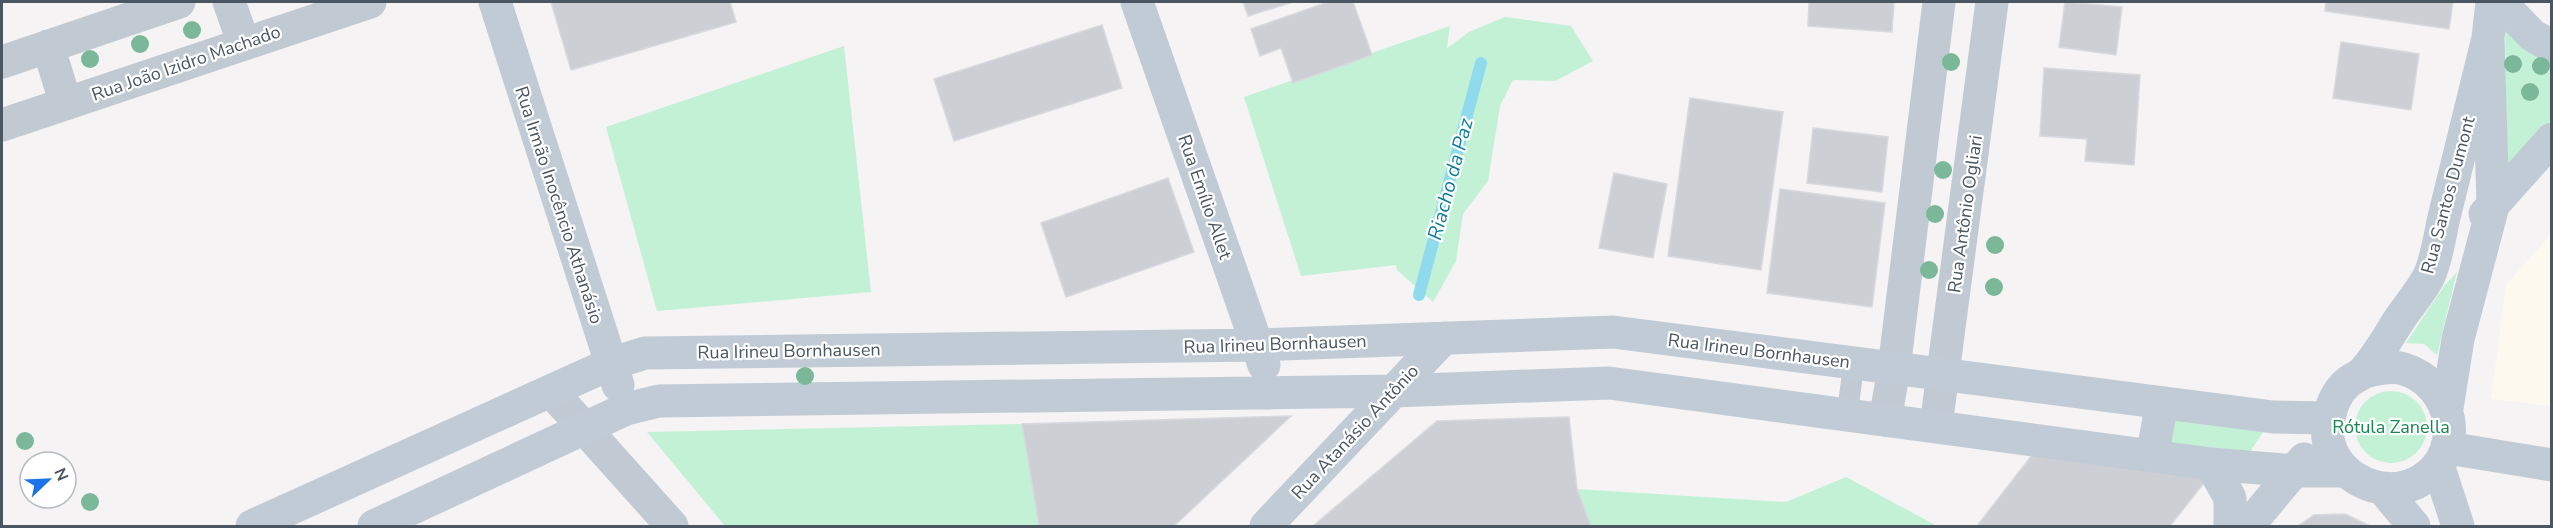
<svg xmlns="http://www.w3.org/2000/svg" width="2553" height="528" font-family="'Nunito Sans',sans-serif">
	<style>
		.commercial { fill: #fdf9ef }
		.green { fill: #c3f1d5 }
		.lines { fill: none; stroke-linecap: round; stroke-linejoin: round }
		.stream { stroke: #90daee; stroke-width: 12 }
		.building { fill: #cdcfd5; stroke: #d7d9de; stroke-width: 1.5 }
		.lane { stroke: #c1cad2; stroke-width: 21 }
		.street { stroke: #c1cad2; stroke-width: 33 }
		.secondary { stroke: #c1cbd6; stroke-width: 33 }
		.tree { fill: #7bb799 }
		.labels { text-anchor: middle; stroke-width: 4.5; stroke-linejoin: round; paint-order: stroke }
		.street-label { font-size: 18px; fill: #4a5661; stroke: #fff }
		.park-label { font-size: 18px; fill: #17864f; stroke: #fff }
		.water-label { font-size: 20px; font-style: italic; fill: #0c7c9b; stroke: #fff }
	</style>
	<rect width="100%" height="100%" fill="#f5f3f3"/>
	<path class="commercial" d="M2551 234V406L2491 399 2506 285Z"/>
	<path class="green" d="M1505 17 1571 26 1593 61 1555 81 1513 80 1500 106 1488 181 1463 214 1456 261 1433 302 1397 270 1396 265 1301 276 1244 97 1450 26 1447 48 1469 32Z
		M2505 28 2522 47 2552 65 2551 120 2507 168Z
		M844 46 871 292 657 311 606 127Z
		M2457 272 2437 355 2424 344 2406 343 2444 286Z
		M2355 427a36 36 0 1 1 72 0a36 36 0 1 1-72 0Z
		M2169 419 2263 432 2246 458 2163 448Z
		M1022 424 1039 526H725L647 432Z
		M1846 477 1937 526H1591L1577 489 1786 502Z"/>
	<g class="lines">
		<path class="stream" d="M1419 295 1481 63"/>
	</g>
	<path class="building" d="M551 2H730L736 22 571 70Z
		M1243 2H1293L1248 16Z
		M1328 2H1353L1372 55 1293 83 1281 48 1260 56 1251 29Z
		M1809 2H1894L1892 32 1808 26Z
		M2065 2 2122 7 2116 55 2059 47Z
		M2326 2H2453L2449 29 2325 11Z
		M1102 25 1122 88 954 141 934 79Z
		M2341 42 2419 54 2411 110 2333 98Z
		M2044 68 2140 75 2134 165 2085 161 2087 139 2040 136Z
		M1690 98 1783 112 1761 270 1668 256Z
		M1813 128 1888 137 1882 192 1807 183Z
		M1614 173 1667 184 1653 258 1599 248Z
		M1168 178 1194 252 1066 297 1041 223Z
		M1780 189 1885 203 1872 307 1767 293Z
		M1291 416 1174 526H1039L1022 424Z
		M1569 417 1577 489 1591 526H1313L1437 421Z
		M2043 441 2207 479 2170 526H1977Z
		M2345 514 2370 526H2298L2314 515Z"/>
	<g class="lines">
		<path class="lane" d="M1847 415 1854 363"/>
		<path class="street" d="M229 2 244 44
			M48 46 66 104
			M2 62 179 2
			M2 125 370 2
			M551 391 672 526
			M1885 420 1894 369 1939 2
			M1936 426 1992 2"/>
		<path class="secondary" d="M495 2 618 385
			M1137 2 1264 365
			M2500 2 2532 35 2552 47
			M2485 214 2552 139
			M2364 372C2377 369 2391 365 2404 369 2453 384 2467 450 2423 479 2382 507 2317 470 2329 419 2331 406 2337 392 2347 383 2352 378 2361 376 2365 370 2379 354 2389 335 2401 317 2410 304 2422 290 2429 276 2438 257 2441 226 2447 205 2461 149 2475 93 2488 38
			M2447 408 2458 339 2493 206 2488 38 2492 2
			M2448 448 2552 465
			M2152 456 2162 403
			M2211 464 2230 498V526
			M2438 465 2458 526
			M2383 489 2414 526
			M252 526 610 364 645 353 1257 345 1613 332 2273 417 2329 418
			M374 526 626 409 659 401 1394 391 1609 383 2211 464 2295 471H2346
			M1266 526 1444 338
			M2248 526 2304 459"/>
	</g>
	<g class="tree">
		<circle cx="192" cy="30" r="9"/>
		<circle cx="140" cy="44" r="9"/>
		<circle cx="90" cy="59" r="9"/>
		<circle cx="1951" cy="62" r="9"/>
		<circle cx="2513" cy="64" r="9"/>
		<circle cx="2541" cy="66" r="9"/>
		<circle cx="2530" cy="92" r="9"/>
		<circle cx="1943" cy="170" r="9"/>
		<circle cx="1935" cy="214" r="9"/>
		<circle cx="1995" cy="245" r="9"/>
		<circle cx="1929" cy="270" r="9"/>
		<circle cx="1994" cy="287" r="9"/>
		<circle cx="805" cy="376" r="9"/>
		<circle cx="25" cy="441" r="9"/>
		<circle cx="90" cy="502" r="9"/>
	</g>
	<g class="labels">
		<g class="street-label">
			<text transform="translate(186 63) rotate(-19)" y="6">Rua João Izidro Machado</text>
			<text transform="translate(2448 195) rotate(-75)" y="6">Rua Santos Dumont</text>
			<text transform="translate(1205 197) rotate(71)" y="6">Rua Emílio Allet</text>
			<text transform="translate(559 205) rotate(72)" y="6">Rua Irmão Inocêncio Athanásio</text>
			<text transform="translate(1965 214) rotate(-82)" y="6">Rua Antônio Ogliari</text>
			<text transform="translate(1275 344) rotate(-2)" y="6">Rua Irineu Bornhausen</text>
			<text transform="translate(789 351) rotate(-1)" y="6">Rua Irineu Bornhausen</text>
			<text transform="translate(1759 351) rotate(7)" y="6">Rua Irineu Bornhausen</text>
			<text transform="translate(1355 432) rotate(-47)" y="6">Rua Atanásio Antônio</text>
		</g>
		<g class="park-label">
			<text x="2391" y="433">Rótula Zanella</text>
		</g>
		<g class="water-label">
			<text transform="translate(1450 179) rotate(-75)" y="7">Riacho da Paz</text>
		</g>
	</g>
	<rect width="2553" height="528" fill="none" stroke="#4a5661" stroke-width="6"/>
	<g transform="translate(48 480) rotate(67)"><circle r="28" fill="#ffffff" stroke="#b7bbc0" stroke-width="1.5"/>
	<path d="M0-4.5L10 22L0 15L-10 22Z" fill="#1a73e8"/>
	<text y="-9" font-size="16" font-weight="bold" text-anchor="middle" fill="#4a5661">N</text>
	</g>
</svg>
